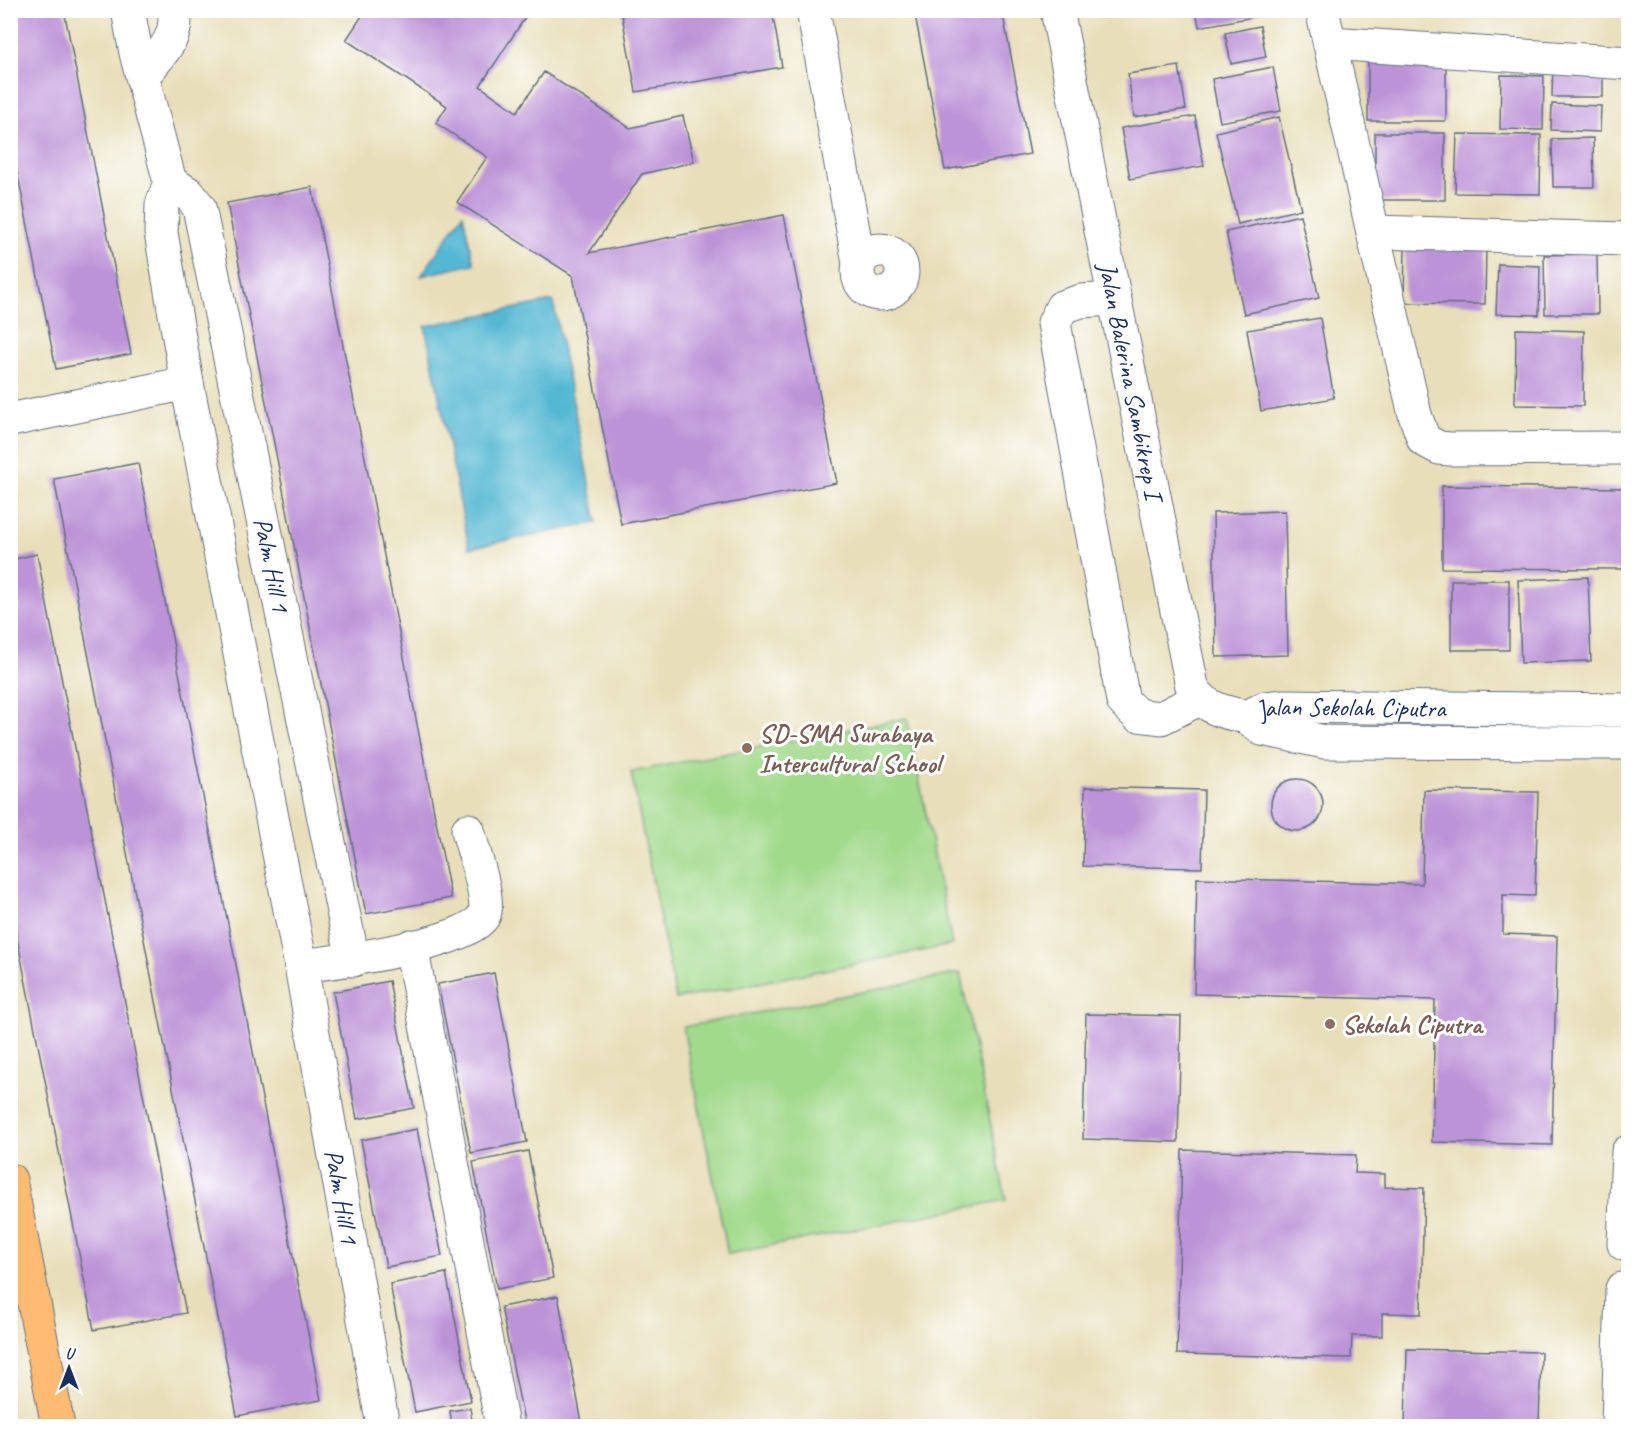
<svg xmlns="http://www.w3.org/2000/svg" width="1639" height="1437" font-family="Caveat,sans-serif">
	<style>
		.green { fill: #a2da8c; stroke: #5e8475; stroke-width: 1.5 }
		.water { fill: #55b8d3; stroke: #387498; stroke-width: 1.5 }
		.building { fill: #bc93d7 }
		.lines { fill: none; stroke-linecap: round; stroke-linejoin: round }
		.minor-casing { stroke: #636d7e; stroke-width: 35 }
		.major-casing { stroke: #636d7e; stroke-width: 35 }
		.minor { stroke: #fff; stroke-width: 33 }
		.major { stroke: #febb71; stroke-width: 33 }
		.education-dot { fill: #8d6e63; stroke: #fff; stroke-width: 2 }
		.labels { text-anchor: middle; stroke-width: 6; stroke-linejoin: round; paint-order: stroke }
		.street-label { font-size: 26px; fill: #1b2f5e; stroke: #fff }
		.education-label { font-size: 26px; font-weight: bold; fill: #785e54; stroke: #fff; text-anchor: start }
	</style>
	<rect width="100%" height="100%" fill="#fff"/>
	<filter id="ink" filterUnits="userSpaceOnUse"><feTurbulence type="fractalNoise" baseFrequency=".0167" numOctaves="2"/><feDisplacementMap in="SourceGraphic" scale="12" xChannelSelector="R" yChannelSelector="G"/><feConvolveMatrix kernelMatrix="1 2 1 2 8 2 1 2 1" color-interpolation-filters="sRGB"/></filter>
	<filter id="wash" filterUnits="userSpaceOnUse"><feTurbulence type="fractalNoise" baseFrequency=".008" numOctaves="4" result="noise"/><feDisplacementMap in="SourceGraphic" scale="24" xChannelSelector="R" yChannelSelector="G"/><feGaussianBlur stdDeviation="1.35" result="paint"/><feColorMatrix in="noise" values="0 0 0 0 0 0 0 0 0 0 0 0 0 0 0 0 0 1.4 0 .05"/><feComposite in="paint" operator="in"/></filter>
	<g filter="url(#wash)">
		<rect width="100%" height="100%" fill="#e8dfba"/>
		<path class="green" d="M907 718 952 945 676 999 631 772Z
			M960 973 1006 1200 728 1254 683 1027Z"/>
		<path class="water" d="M463 214 474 264 421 276Z
			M553 301 597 523 469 548 425 326Z"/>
		<g id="blocks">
			<path class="building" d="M10 10H64L131 354 56 369 10 135Z
				M366 10H530L480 86 517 112 544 72 630 128 683 116 694 162 642 174 589 253 784 215 837 483 621 524 573 276 457 202 487 157 436 123 447 106 346 40Z
				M621 10H772L782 67 636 92Z
				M914 10H1002L1030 154 945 170Z
				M1196 10H1253L1254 17 1199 27Z
				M1260 26 1266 57 1231 64 1225 33Z
				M1368 55H1446V121H1368Z
				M1179 66 1186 109 1134 117 1128 74Z
				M1553 66H1603V97H1552Z
				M1273 67 1281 111 1220 122 1212 79Z
				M1501 75 1544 76 1543 130 1500 129Z
				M1552 104 1601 106 1600 132 1551 130Z
				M1195 116 1204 166 1130 179 1121 128Z
				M1279 117 1301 209 1238 224 1216 132Z
				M1375 133H1445V200H1375Z
				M1457 134 1541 135 1540 194 1455 193Z
				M1593 138 1594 187H1553L1552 139Z
				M312 187 451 898 366 914 227 203Z
				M1300 215 1319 298 1244 314 1226 232Z
				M1405 246 1486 248 1485 304 1404 303Z
				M1597 254 1598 314H1545L1544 255Z
				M1498 264 1540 266 1539 315 1496 314Z
				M1320 318 1334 398 1261 411 1247 330Z
				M1516 329 1584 331 1583 406 1515 405Z
				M138 463 321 1400 237 1416 54 479Z
				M1442 486 1624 488 1623 569 1442 568Z
				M1285 511 1288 655 1216 657 1213 513Z
				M37 554 186 1313 94 1330 10 902V560Z
				M1588 577 1591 661 1521 663 1518 580Z
				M1451 580H1509V650H1451Z
				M1271 805a26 26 0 1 1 52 0a26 26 0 1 1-52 0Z
				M1085 787 1204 790 1202 868 1083 866Z
				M1424 790 1538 792 1535 896 1503 895V934L1557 936 1552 1145 1432 1142 1435 1000 1194 994 1197 878 1422 884Z
				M494 973 527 1142 471 1153 438 984Z
				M389 981 414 1108 357 1119 333 992Z
				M1086 1014 1181 1016 1178 1142 1083 1139Z
				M417 1129 442 1256 386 1267 361 1140Z
				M1182 1150 1356 1155 1355 1173 1385 1174V1187L1424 1188 1421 1314 1382 1313V1336H1352L1351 1358 1177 1354Z
				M528 1151 553 1278 497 1289 473 1162Z
				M446 1273 471 1401 415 1412 390 1284Z
				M558 1296 582 1423 564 1426H525L501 1307Z
				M1407 1349 1541 1352 1539 1426H1405Z
				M470 1408 473 1426H452L450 1411Z"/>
		</g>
	</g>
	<g filter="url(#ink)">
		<use href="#blocks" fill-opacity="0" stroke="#636d7e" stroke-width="1.5"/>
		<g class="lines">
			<defs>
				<g id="minor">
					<path id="s1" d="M128 10 136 53 170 182 162 205 161 233 187 383 301 966 383 1426"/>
					<path d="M813 10 859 263"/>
					<path id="s2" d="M1057 10 1192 686C1202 708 1226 713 1247 717"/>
					<path d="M1322 10 1415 415 1424 440 1439 448 1450 449 1628 448"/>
					<path d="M1330 43 1628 63"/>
					<path d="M143 76C159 55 180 38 174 10"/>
					<path id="s3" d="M170 182 188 193 199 207 353 960"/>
					<path d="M1373 232 1628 239"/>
					<circle cx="880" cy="272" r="22"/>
					<path d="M1113 299 1081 301 1062 307 1054 323 1123 701 1137 715 1161 718 1201 698"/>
					<path d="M10 420 187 383"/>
					<path d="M1247 717 1262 729 1325 742 1628 743"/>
					<path id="s4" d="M1247 717 1265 708 1284 706 1628 710"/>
					<path d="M411 946 502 1426"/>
					<path d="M301 966C334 962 473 944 484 915 491 898 472 849 468 830"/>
					<path d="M1624 1244 1628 1152"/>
					<path d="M1618 1426 1622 1289"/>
				</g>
				<path id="major" d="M10 1180 58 1426"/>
			</defs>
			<use href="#minor" class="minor-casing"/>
			<use href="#major" class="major-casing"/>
			<use href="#minor" class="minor"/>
			<use href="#major" class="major"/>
		</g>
	</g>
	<g class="education-dot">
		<circle cx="747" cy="748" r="6"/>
		<circle cx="1330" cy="1024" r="6"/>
	</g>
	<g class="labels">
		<g class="street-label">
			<text dy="9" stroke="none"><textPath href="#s2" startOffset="378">Jalan Balerina Sambikrep I</textPath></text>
			<text dy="9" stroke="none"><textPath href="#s3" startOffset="404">Palm Hill 1</textPath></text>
			<text dy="9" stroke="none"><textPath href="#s4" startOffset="106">Jalan Sekolah Ciputra</textPath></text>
			<text dy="9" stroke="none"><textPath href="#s1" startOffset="1210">Palm Hill 1</textPath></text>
		</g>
		<g class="education-label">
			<text x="759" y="742">SD-SMA Surabaya<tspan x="759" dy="30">Intercultural School</tspan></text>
			<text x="1342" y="1033">Sekolah Ciputra</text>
		</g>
	</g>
	<rect width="1639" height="1437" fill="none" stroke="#fff" stroke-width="36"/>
	<g transform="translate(69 1368)" stroke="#ffffff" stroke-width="4.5" paint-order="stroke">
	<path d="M0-4.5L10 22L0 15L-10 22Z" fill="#1b2f5e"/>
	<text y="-9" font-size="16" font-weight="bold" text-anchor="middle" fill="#1b2f5e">U</text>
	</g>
</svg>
